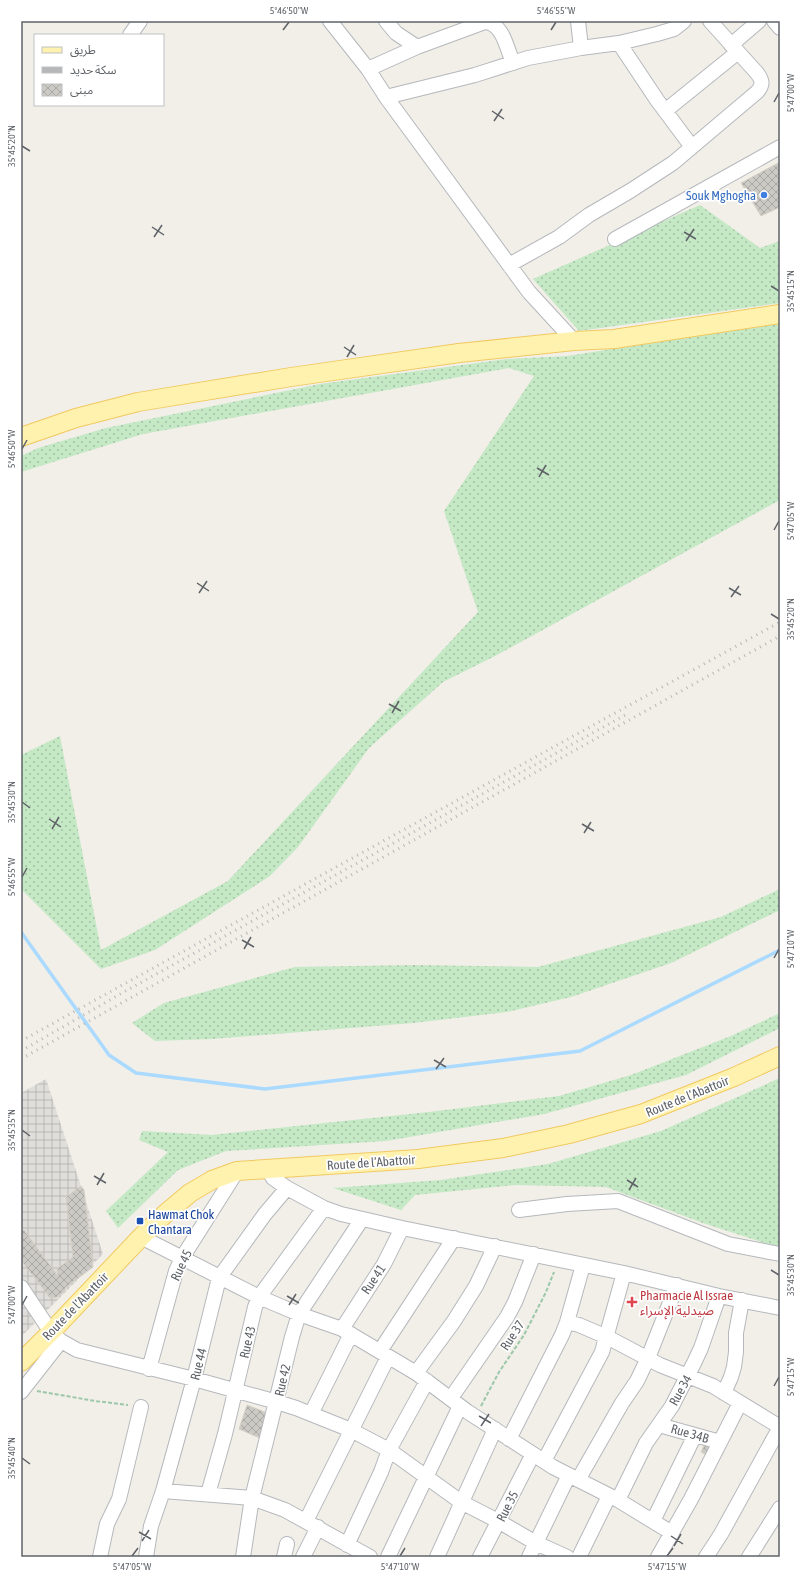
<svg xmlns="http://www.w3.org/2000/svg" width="801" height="1578" font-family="'Asap Condensed','Noto Sans Arabic',sans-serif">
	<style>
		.industrial { fill: url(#industrial-grid) }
		.grass { fill: url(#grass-dots) }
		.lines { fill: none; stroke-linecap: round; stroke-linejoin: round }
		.stream { stroke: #aadaff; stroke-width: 3.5 }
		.building { fill: url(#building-cross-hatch); stroke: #d6d1c6 }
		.minor-casing { stroke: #b5b8bc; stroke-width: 16 }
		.major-casing { stroke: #f2c960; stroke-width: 20 }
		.path { stroke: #9cc7a9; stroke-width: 2; stroke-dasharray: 4 2; stroke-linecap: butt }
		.minor { stroke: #fff; stroke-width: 14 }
		.major { stroke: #fff2af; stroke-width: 18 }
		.rail { stroke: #b6b7b8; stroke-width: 3; stroke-dasharray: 1 5; stroke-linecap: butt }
		.ticks { fill: none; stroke: #5f6368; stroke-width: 1.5 }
		.shop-dot { fill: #3f7fe0; stroke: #fff; stroke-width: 1.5 }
		.transit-dot { fill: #1a4fb4; stroke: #fff; stroke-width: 1.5 }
		.health-dot { fill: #e0444e; stroke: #fff; stroke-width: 1.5 }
		.labels { text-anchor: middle; stroke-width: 3.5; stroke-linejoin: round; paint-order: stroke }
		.shop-label { font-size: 13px; fill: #366cbe; stroke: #fff; text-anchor: end }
		.street-label { font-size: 13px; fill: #5f6368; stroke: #fff }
		.transit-label { font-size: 13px; fill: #164399; stroke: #fff; text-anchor: start }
		.health-label { font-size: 13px; fill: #be3a42; stroke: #fff; text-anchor: start }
		.neatline { fill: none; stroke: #5f6368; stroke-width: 1.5 }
		.ticks-label { font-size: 10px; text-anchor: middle; fill: #5f6368 }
	</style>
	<defs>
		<pattern id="industrial-grid" width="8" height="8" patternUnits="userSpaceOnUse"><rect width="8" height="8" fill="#e0deda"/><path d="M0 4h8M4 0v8" fill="none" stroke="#b9b8b5"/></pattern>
		<pattern id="grass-dots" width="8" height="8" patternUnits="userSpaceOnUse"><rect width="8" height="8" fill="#c5e8c5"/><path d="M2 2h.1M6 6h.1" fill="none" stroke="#a3c0a4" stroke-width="1.8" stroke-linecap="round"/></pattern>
		<pattern id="building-cross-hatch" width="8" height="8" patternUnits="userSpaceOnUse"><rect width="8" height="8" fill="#cccac5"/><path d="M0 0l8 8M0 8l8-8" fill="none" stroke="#a9a8a4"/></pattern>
	</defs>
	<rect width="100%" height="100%" fill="#f1efe8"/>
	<path class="industrial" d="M46 1079 103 1254 21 1337V1093Z"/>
	<path class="grass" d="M700 205 760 248 780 241V303L579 331 533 279Z
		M780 322V500L495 656 443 682 369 748 298 847 270 876 155 950 101 969 21 889V755L60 736 101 950 228 881 478 612 444 511 534 376 509 368 143 434 21 472V456L38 448 106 428 320 384 507 359 568 356Z
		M780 889V910L671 963 571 997 507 1012 413 1023 212 1039 155 1041 132 1023 164 1003 295 967 414 965 538 967 721 917Z
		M780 1013V1028L686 1075 544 1114 386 1141 226 1151 178 1170 118 1228 106 1211 168 1152 139 1140 142 1131 212 1135 429 1112 559 1096 631 1075 731 1036Z
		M780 1078V1244L777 1247 703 1223 606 1187 516 1185 415 1195 401 1210 333 1188 441 1180 548 1164 661 1131Z"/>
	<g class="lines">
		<path class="stream" d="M21 932 109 1055 136 1073 265 1089 580 1051 780 950"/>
	</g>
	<path class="building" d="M780 162V207L761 216 741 183Z
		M81 1186 84 1190 93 1267 65 1288V1291L57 1297 50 1298 21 1260V1232L24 1230 58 1276 57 1269 73 1257 66 1197Z
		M247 1405 267 1413 262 1439 239 1429Z
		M705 1444 714 1449 710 1457 701 1452Z"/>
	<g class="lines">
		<defs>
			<path id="minor" d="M330 21 368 69 386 97 529 292 574 341
				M386 21 396 33 417 47
				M578 21 581 48
				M774 21 780 28
				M130 35 140 21
				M619 43 657 100 692 147
				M731 45 759 21
				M368 69 417 47 485 22C503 23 507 49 513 63
				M386 97 475 75 528 58 581 48 619 43 657 34 674 29 684 21
				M665 111 738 52
				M615 239 780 147
				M509 265 559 237 589 215 630 191 673 163 757 92C763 85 763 81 757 73L710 21
				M268 1169 273 1178 287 1188 324 1208 341 1214 402 1228 624 1273 719 1296 780 1308
				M519 1210 567 1204 618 1201 728 1244 780 1254
				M141 1237 259 1297 299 1314 342 1329 416 1373 468 1412 553 1467 618 1500 672 1533
				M21 1287 51 1332 61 1341 77 1350 194 1379 277 1402 296 1408 351 1430 389 1450 461 1502 498 1521 536 1543 567 1557
				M567 1322 579 1325 607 1337 660 1365 713 1386 780 1427
				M342 1329 384 1264 402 1228
				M380 1351 454 1238
				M149 1369 176 1271 182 1258 237 1171
				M416 1373 454 1321 476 1286 495 1246
				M21 1392 61 1341
				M724 1393 731 1377 734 1367 736 1352V1333L742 1300
				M451 1398 507 1317 515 1302 534 1254
				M311 1414 351 1334
				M659 1425 720 1442
				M509 1439 562 1335 567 1322 583 1265
				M544 1461 602 1352 624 1273
				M578 1480 622 1403 637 1381 648 1358 677 1285
				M163 1491 252 1498 285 1510 370 1557
				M208 1494 225 1434 255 1307 259 1297 324 1208
				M618 1500 646 1443 672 1406 694 1363 701 1348 719 1296
				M306 1521 388 1357
				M653 1521 695 1435
				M347 1545 381 1472 389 1450 427 1381
				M100 1557 107 1524 119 1499 141 1407
				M146 1557 151 1526 163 1491 194 1379 219 1278 265 1214 287 1188
				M243 1557 252 1498 292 1337 299 1314 362 1219
				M284 1557 287 1544
				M303 1557 318 1527
				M388 1557 460 1406
				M437 1557 495 1429
				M480 1557 533 1454
				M529 1557 569 1475
				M579 1557 609 1496
				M658 1557 691 1499 740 1403
				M706 1557 721 1534 780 1427
				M749 1557 780 1508"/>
			<path id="major" d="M21 437 76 418 138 402 291 377 459 353 574 341 614 339 780 314
				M21 1362 51 1332 141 1237 165 1214 190 1193 212 1180 237 1171 418 1159 503 1148 569 1134 641 1114 734 1077 780 1056"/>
		</defs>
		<use href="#minor" class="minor-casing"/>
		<use href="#major" class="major-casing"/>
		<path class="path" d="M37 1391 95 1401 128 1405
			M481 1406 499 1372 524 1335 546 1292 554 1272"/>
		<use href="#minor" class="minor"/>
		<use href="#major" class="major"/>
		<path class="rail" d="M21 1041 780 622
			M21 1051 122 993 627 714
			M21 1059 780 636"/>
	</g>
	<path class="ticks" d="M283 30 289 22M551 30 556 22M774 102 779 93M492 111 504 119M494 121 502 109M22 146 30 151M152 227 164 235M684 232 696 239M154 237 162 225M686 241 694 229M771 286 779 291M344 347 356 355M347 357 354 345M22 449 27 440M537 468 549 475M539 477 546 465M774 530 779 521M197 583 209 591M729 588 741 595M199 593 207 581M731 597 739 586M771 614 779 619M389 704 401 711M392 713 399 701M22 802 30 808M49 819 61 827M582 824 594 831M52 829 59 817M584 833 591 822M22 877 27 868M242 940 254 947M244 949 251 937M774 958 779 949M434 1060 446 1067M436 1069 444 1058M22 1130 30 1136M94 1176 106 1183M627 1180 638 1187M97 1185 104 1173M629 1190 636 1178M771 1270 779 1275M287 1296 299 1303M22 1305 27 1296M289 1305 296 1294M774 1386 779 1377M479 1416 491 1423M481 1426 489 1414M22 1458 30 1464M139 1532 151 1539M671 1536 683 1544M142 1541 149 1530M674 1546 681 1534M132 1556 138 1548M400 1556 405 1548M667 1556 673 1548"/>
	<circle class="shop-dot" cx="764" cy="195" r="4"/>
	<rect class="transit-dot" x="136" y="1217" width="8" height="8" rx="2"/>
	<path class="health-dot" d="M630 1296h4v4h4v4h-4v4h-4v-4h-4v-4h4z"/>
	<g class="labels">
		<g class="shop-label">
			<text x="756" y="200">Souk Mghogha</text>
		</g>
		<g class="street-label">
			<text transform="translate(687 1096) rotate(-22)" y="5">Route de l’Abattoir</text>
			<text transform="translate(371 1162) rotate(-4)" y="5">Route de l’Abattoir</text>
			<text transform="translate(181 1265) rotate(-65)" y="5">Rue 45</text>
			<text transform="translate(373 1279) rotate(-56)" y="5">Rue 41</text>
			<text transform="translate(75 1306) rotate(-46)" y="5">Route de l’Abattoir</text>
			<text transform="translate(512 1335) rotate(-57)" y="5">Rue 37</text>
			<text transform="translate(247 1342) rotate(-77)" y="5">Rue 43</text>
			<text transform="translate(198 1364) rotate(-76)" y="5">Rue 44</text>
			<text transform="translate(282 1380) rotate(-77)" y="5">Rue 42</text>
			<text transform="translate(680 1390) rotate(-61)" y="5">Rue 34</text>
			<text transform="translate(690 1433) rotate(16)" y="5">Rue 34B</text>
			<text transform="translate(507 1506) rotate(-63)" y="5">Rue 35</text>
		</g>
		<g class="transit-label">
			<text x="148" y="1219">Hawmat Chok<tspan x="148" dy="15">Chantara</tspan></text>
		</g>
		<g class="health-label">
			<text x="640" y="1300">Pharmacie Al Issrae<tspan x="640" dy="15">صيدلية الإسراء</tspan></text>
		</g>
	</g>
	<rect width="801" height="1578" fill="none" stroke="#ffffff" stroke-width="44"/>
	<rect x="34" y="34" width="130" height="72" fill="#ffffff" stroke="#bfc1c3"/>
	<rect x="42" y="47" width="20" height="6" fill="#fff2af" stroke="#bfc1c3"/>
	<text x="70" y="54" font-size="12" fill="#5f6368">طريق</text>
	<rect x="42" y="67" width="20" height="6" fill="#b6b7b8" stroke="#bfc1c3"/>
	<text x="70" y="74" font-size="12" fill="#5f6368">سكة حديد</text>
	<rect x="42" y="84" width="20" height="12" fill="url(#building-cross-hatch)" stroke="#bfc1c3"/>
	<text x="70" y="94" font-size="12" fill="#5f6368">مبنى</text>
	<rect x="22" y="22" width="757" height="1534" class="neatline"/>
	<g class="ticks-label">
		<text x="289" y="14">5°46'50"W</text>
		<text x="556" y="14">5°46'55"W</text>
		<text transform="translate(790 93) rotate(-90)" y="4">5°47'00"W</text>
		<text transform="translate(11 146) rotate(-90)" y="4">35°45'20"N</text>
		<text transform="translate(790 291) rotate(-90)" y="4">35°45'15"N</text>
		<text transform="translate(11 449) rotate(-90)" y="4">5°46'50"W</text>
		<text transform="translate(790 521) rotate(-90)" y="4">5°47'05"W</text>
		<text transform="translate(790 619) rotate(-90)" y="4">35°45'20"N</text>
		<text transform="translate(11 802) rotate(-90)" y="4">35°45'30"N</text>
		<text transform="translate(11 877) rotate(-90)" y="4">5°46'55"W</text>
		<text transform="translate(790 949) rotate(-90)" y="4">5°47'10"W</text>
		<text transform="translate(11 1130) rotate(-90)" y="4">35°45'35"N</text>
		<text transform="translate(790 1275) rotate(-90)" y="4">35°45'30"N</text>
		<text transform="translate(11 1305) rotate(-90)" y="4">5°47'00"W</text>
		<text transform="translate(790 1377) rotate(-90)" y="4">5°47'15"W</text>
		<text transform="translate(11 1458) rotate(-90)" y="4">35°45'40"N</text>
		<text x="132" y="1570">5°47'05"W</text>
		<text x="400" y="1570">5°47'10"W</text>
		<text x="667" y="1570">5°47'15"W</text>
	</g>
</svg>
